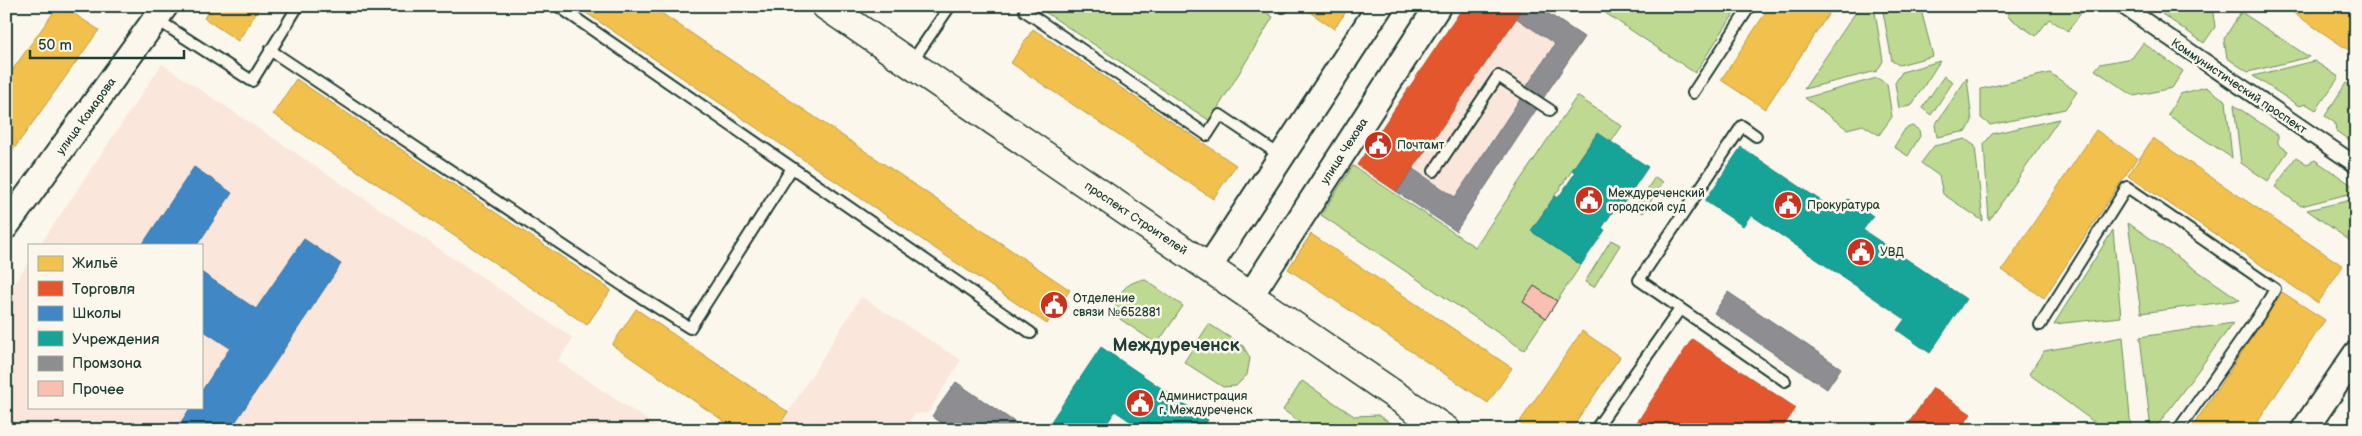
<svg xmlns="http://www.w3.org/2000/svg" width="2362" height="436" font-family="'Balsamiq Sans',sans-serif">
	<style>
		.built { fill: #fae6da }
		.green { fill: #beda92; stroke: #6e8c63 }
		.homes { fill: #f2c14e; stroke: #b39946 }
		.shops { fill: #e4572e; stroke: #a94f30 }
		.schools { fill: #3f88c5; stroke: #35729a }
		.public { fill: #17a398; stroke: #19847a }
		.industry { fill: #8d8d92; stroke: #6c7576 }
		.building { fill: #f9bfb0; stroke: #1f3d34 }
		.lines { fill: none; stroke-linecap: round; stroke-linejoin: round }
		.service-casing { stroke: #1f3d34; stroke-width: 14 }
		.pedestrian-casing { stroke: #1f3d34; stroke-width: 19 }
		.tertiary-casing { stroke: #1f3d34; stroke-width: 29 }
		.secondary-casing { stroke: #1f3d34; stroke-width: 31 }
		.service { stroke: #fbf7ec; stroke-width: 10 }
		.pedestrian { stroke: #fbf7ec; stroke-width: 15 }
		.tertiary { stroke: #fbf7ec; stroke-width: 25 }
		.secondary { stroke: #fbf7ec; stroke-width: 28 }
		.labels { text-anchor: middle; stroke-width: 5; stroke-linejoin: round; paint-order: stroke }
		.street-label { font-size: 12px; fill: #1f3d34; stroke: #fbf7ec }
		.poi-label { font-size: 12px; fill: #1f3d34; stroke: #fbf7ec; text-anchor: start }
		.district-label { font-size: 18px; font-weight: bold; fill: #1f3d34; stroke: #fbf7ec }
	</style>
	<rect width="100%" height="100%" fill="#fbf7ec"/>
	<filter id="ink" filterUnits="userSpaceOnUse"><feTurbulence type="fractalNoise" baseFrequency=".02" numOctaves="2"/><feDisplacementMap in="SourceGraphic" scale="10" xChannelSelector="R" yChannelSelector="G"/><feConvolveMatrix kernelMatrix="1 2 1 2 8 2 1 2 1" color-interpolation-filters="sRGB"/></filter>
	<g filter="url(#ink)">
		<path class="built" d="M1516 18 1555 44 1455 197 1413 169Z
			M162 64 573 338 558 361 662 430H6V296L29 262V407H201V245H40Z
			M861 297 961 360 928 413 915 414 904 430H777Z"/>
		<path class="green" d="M1050 6H1257L1273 17 1210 121 1045 12Z
			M1595 6H1739L1695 73Z
			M1860 6H1874L1883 61 1877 71 1804 89Z
			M1882 6H1920L1933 56 1899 65 1892 61Z
			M2013 6H2086L2068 31 2049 19 2036 36 2007 16Z
			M2169 6H2212L2215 27 2204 43 2162 14Z
			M2241 12 2309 57 2248 72 2227 58 2224 39Z
			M2143 43 2183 71 2172 88 2134 96 2095 70 2100 64 2132 58Z
			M1940 61 1911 106 1899 108 1895 83 1902 72Z
			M2314 61 2339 77 2316 110 2306 104 2299 106 2253 76Z
			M2050 73 2077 92 2065 109 1990 125 1981 118V89Z
			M1944 76 1953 82 1931 115 1922 108Z
			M1877 78 1887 84 1892 117 1879 135 1863 125 1847 129 1805 98Z
			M1967 78 1972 121 1967 131 1937 137 1935 125Z
			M2346 83 2356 89V145L2336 131 2335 123 2325 116Z
			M2206 87 2226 101 2232 158 2168 115 2180 94Z
			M1577 96 1622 126 1611 142 1597 133 1531 231 1581 265 1524 350 1321 215 1353 166 1475 247Z
			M2234 105 2278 135V144L2288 151 2268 181 2241 163Z
			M2059 119 1989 221 1984 144 1992 134Z
			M1912 126 1919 130 1920 136 1908 156 1894 147 1905 129Z
			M1965 139 1975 146 1983 221 1943 194 1939 176 1921 163 1934 146Z
			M2296 157 2307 164 2315 160 2356 188V192L2301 206 2275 187Z
			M1655 177 1663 182 1643 213 1635 208Z
			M2356 199V245L2307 210Z
			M2128 223 2240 300 2141 313Z
			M2113 230 2121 317 2054 324Z
			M1611 240 1620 245 1594 287 1585 282Z
			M1144 279 1183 306 1157 344 1120 319 1115 304C1122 288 1128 283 1144 279Z
			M2233 323 2154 430H2151L2140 337Z
			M1209 324 1243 346 1250 358 1247 375 1236 386 1223 387 1184 362Z
			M2123 337 2131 430H2105L2029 374 2044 351Z
			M1302 381 1354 416 1378 415 1400 430H1312L1283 410Z"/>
		<path class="homes" d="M58 6H62L99 30 6 160V79Z
			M212 6H261L238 41 204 18Z
			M576 6H651L1070 290 1047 324Z
			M1301 6H1350L1334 29Z
			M1770 6H1834L1765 109 1721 80Z
			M2283 6H2356V55Z
			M1033 29 1236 165 1213 199 1011 63Z
			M296 79 611 290 587 325 273 114Z
			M2096 130 2137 158 2044 298 2002 270Z
			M2153 138 2343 266 2318 303 2128 176Z
			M1311 234 1512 368 1488 403 1288 269Z
			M2282 292 2325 320 2265 411 2252 430H2190Z
			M636 309 788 412 776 430H737L612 345Z
			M1582 331 1620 357 1571 430H1529L1519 423Z"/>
		<path class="shops" d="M1464 6H1525L1397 192 1357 165Z
			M1692 339 1796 408 1781 430H1632Z
			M1933 388 1971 414 1960 430H1904Z"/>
		<path class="schools" d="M194 167 232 193 197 245H142Z
			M304 239 341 264 230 430H187L179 425 191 407H201V392L230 348 201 329V272L256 309Z"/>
		<path class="public" d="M1598 133 1648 167 1623 204 1619 202 1602 228 1605 230 1581 265 1531 231 1555 196 1558 198 1575 173 1572 170Z
			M1741 147 1839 213 1848 199 1873 216 1863 230 1966 299 1930 353 1897 330 1905 319 1751 215 1743 226 1705 201Z
			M1101 347 1208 420 1201 430H1143L1115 411 1103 430H1054L1048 426Z"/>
		<path class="industry" d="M1525 6H1537L1584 37 1542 100 1525 89 1555 44 1516 18Z
			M1522 96 1538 107 1456 231 1397 192 1413 169 1455 197Z
			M1728 292 1841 368 1827 389 1714 313Z
			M956 382 1016 423 1011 430H951L932 416Z"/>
		<path class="building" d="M1534 286 1557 301 1546 318 1523 302Z"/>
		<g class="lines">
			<defs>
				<path id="service" d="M558 6 1031 333
					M1283 7 1284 6
					M1025 11 1207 135 1220 115 1281 156
					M156 19 252 81 298 6
					M270 50 628 289 690 328 792 168
					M911 63 950 6
					M1693 93 1750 6
					M1756 136 1742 126 1639 280 1785 381
					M1434 171 1498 76 1550 110
					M2040 325 2127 187 2275 289 2264 308 2178 430
					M1595 430 1680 309"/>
				<path id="pedestrian" d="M2123 6 2356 165"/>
				<path id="tertiary" d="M6 226 165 6
					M1209 267 1380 6
					M1250 296 1438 6
					M2304 430 2356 354"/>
				<path id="secondary" d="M826 6 1446 430"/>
			</defs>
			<use href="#service" class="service-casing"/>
			<use href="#pedestrian" class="pedestrian-casing"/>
			<use href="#tertiary" class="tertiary-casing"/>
			<use href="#secondary" class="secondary-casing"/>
			<use href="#service" class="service"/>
			<use href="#pedestrian" class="pedestrian"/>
			<use href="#tertiary" class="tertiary"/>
			<use href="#secondary" class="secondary"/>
		</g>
	</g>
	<defs>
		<symbol id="civic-disc" viewBox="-11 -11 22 22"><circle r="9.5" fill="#c8321e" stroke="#fbf7ec"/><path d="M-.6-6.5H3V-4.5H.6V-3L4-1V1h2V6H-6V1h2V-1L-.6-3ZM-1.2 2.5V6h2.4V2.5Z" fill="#fff"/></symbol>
	</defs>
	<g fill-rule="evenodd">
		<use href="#civic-disc" x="1362" y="129" width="32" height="32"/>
		<use href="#civic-disc" x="1573" y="184" width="32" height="32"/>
		<use href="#civic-disc" x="1772" y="189" width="32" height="32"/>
		<use href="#civic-disc" x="1845" y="236" width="32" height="32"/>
		<use href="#civic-disc" x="1038" y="289" width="32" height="32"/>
		<use href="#civic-disc" x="1124" y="387" width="32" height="32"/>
	</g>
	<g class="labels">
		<g class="street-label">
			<text transform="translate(2239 86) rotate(34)" y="4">Коммунистический проспект</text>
			<text transform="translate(86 116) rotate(-54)" y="4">улица Комарова</text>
			<text transform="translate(1344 151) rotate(-57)" y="4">улица Чехова</text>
			<text transform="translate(1136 218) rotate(34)" y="4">проспект Строителей</text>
		</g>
		<g class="poi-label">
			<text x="1397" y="149">Почтамт</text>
			<text x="1608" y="197">Междуреченский<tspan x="1608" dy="14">городской суд</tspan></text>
			<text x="1807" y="209">Прокуратура</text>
			<text x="1880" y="256">УВД</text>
			<text x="1073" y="302">Отделение<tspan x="1073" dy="14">связи №652881</tspan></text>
			<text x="1159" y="400">Администрация<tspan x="1159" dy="14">г. Междуреченск</tspan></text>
		</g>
		<g class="district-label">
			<text x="1176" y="351">Междуреченск</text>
		</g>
	</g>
	<rect width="2362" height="436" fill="none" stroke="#fbf7ec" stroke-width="25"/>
	<rect x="12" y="12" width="2337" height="411" fill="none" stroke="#1f3d34" stroke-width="2" filter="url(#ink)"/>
	<rect x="28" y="244" width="175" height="165" fill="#fbf7ec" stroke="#a3ada2"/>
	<rect x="38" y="256" width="25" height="15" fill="#f2c14e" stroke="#a3ada2"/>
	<text x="72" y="268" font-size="15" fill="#1f3d34">Жильё</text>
	<rect x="38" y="281" width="25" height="15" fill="#e4572e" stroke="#a3ada2"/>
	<text x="72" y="294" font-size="15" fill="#1f3d34">Торговля</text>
	<rect x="38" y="306" width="25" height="15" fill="#3f88c5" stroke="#a3ada2"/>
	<text x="72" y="318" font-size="15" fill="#1f3d34">Школы</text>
	<rect x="38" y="331" width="25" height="15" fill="#17a398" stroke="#a3ada2"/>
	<text x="72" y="344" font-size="15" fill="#1f3d34">Учреждения</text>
	<rect x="38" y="356" width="25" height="15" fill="#8d8d92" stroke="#a3ada2"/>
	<text x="72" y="368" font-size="15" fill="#1f3d34">Промзона</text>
	<rect x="38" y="381" width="25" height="15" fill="#f9bfb0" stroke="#a3ada2"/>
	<text x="72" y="394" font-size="15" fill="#1f3d34">Прочее</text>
	<path d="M30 50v8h154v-8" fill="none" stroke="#1f3d34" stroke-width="2.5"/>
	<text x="38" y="50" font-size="15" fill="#1f3d34" stroke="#fbf7ec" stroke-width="4" paint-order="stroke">50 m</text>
</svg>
